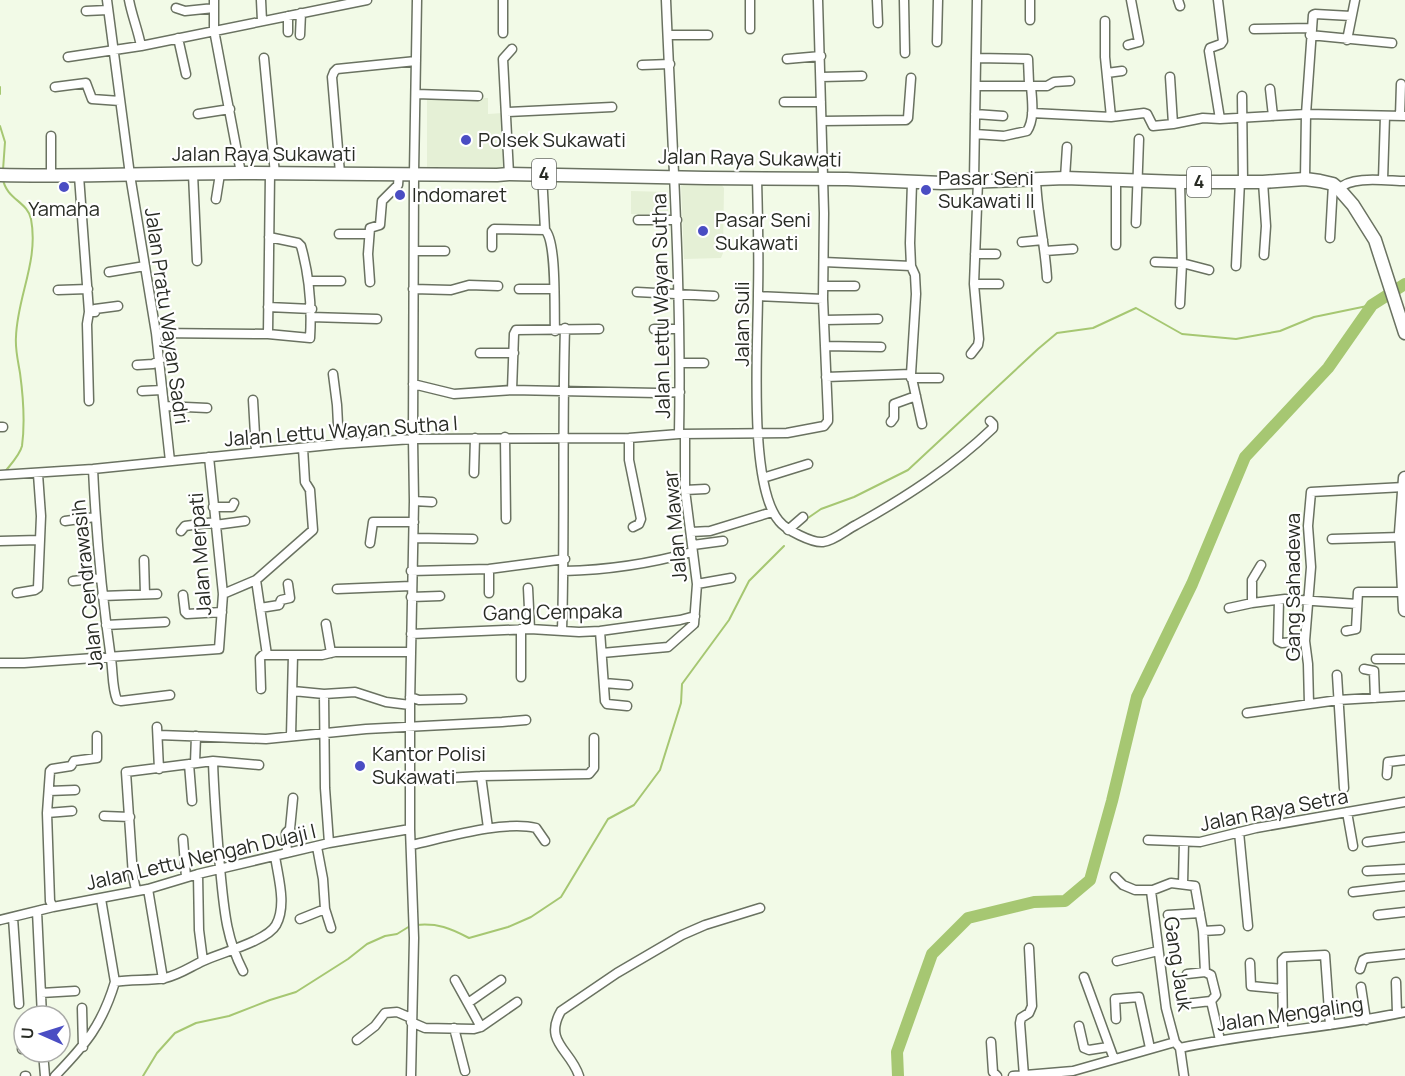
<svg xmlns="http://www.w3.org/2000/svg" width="1405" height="1076" font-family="Manrope,sans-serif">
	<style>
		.built { fill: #e5f0d6 }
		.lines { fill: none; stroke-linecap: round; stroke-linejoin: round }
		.stream { stroke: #a6c772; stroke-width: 2 }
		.river { stroke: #a6c772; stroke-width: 12 }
		.minor-casing { stroke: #6a7261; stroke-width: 11 }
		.highway-casing { stroke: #6a7261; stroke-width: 15 }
		.minor { stroke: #fff; stroke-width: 8 }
		.highway { stroke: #fff; stroke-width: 12 }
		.poi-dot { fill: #4a4dc3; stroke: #fff; stroke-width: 2 }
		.labels { text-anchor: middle; stroke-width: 4.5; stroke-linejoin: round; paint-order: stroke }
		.shield { fill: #fff; stroke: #686b66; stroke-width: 1.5 }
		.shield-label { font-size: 18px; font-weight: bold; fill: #282b24 }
		.poi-label { font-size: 20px; fill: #282b24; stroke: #fff; text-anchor: start }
		.street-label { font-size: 20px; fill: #282b24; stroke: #fff }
	</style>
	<rect width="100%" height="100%" fill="#f2fae7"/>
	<path class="built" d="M427 96 488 98V114L503 113 506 168 427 167Z
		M720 183 724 188 723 253 721 258 684 259 681 184Z
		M631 191 668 192V215L631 214Z"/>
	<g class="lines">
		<path class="stream" d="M0 87V94
			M0 126 5 142 3 170
			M3 179C6 199 28 202 31 219 39 261 17 297 16 337 15 349 18 361 20 373 23 395 25 424 22 446 20 455 10 465 4 473
			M805 520 821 509 854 497 908 470 1038 349 1057 333 1093 328 1136 308 1182 334 1236 339 1280 331 1314 317 1372 305
			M416 925C438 923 450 928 469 938L508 927 531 917 561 897 608 819 634 805 660 770 681 703 682 684 729 620 749 581 784 546
			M143 1076 157 1053 175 1033 196 1023 229 1016 270 1000 296 992 348 959 367 944 385 936 397 934 410 926"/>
		<path class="river" d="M898 1076 897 1052 932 954 968 918 1034 902 1065 901 1090 880 1112 801 1137 697 1192 584 1245 457 1328 368 1372 305 1405 284"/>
		<defs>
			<path id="minor" d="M107 0 130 175 156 333 170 461
				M129 0C132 16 138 30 141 46
				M214 0V30L241 173
				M261 0 262 21
				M666 0C672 145 682 289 679 434
				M877 0 878 23
				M904 0 905 53
				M1030 0V20
				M1178 0 1180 6
				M1218 0 1223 41 1221 44 1210 48 1209 51 1220 119
				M176 8 185 11 214 8
				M86 11 108 10
				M1105 21V57L1111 117
				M750 29V0
				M1254 29 1311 28
				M288 32V16
				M503 33V0
				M300 35 301 13
				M668 35H708
				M1310 35 1392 43
				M178 38 186 74
				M1347 40 1355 0
				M937 42 938 0
				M1128 45 1139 42 1131 0
				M68 57 141 46 367 0
				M264 58 275 174
				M787 59 821 56
				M642 65 670 64
				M1107 73 1122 71
				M821 77 862 76
				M1170 77 1173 124 1203 118 1220 119 1306 114 1313 15 1315 14 1351 16
				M976 86H1047L1054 82 1070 81
				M55 87 86 83 92 99 120 101
				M1270 89 1273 116
				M416 94 478 96
				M1242 96 1243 182
				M784 102H821
				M507 112 612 107
				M1032 113 1111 117 1144 113 1147 114 1153 126 1173 124
				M198 114 230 109
				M975 114 1003 116
				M1400 116 1401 84
				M822 121 906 120 908 118 911 78
				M975 134 1004 136 1027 131C1035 119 1032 100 1031 86L1029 83 1028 59 976 58
				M51 136V176
				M340 173 332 77 334 72 337 69 416 61
				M193 174 197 261
				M509 174 503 59 512 49
				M542 174 545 230C557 241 554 311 555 331
				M79 176 89 312 87 324 89 401
				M1065 178 1067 147
				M757 179C758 217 759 255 758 293 758 343 748 485 779 521 786 530 812 543 823 542 834 541 846 530 856 525 906 497 951 468 993 428V424L990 421
				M1036 179C1037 213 1045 244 1047 278
				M1305 179 1306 114 1405 116
				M1383 180 1385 116
				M974 181 977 0
				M1116 181V245
				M1263 182 1266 226 1264 255
				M912 183 910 243 911 266 915 275 916 294 911 374 922 424
				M1339 189C1351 175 1388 181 1405 181
				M216 199 220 174
				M638 220H677
				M1136 223 1139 139
				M339 234H368
				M1330 238 1333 184
				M1022 242 1043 240
				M492 247V231L494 229 545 230
				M414 251H445
				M1045 251 1073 249
				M975 254H996
				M824 262 911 266
				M1155 262 1182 263 1209 270
				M1236 266 1240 181
				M109 272 145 266
				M310 281H341
				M370 282 368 254 370 228 380 225 382 201 398 185 399 173
				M974 284H999
				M824 286H855
				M413 289 451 290 469 285 498 286
				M519 289H554
				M58 290 88 289
				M637 292 714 296
				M758 296 823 299
				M1180 304 1182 263 1180 182
				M268 307 312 309
				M89 312H95V309L118 306
				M311 317 377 319
				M824 320 878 319
				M654 329H679
				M156 333 268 334 310 338C312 306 310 278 301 246L298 243 269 237
				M268 334 270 174
				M825 346 881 347
				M480 353H514
				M971 354 978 345 979 339 974 284 978 181
				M680 363H704
				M137 365 153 364 160 360
				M333 374 337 405 339 444
				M826 377 911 374
				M911 378H939
				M413 384 454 394 512 390 657 393 680 392
				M512 390 514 334 516 330 599 329
				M142 391 162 390
				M253 400 256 452
				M164 406 207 408
				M891 422 894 418V404L916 396
				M0 427H3
				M505 437 506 519
				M629 438V460L641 519 639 524 633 527
				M93 469C96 533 102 596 111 659 113 671 112 688 117 700L121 701 170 695
				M474 473 475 438
				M0 475 93 469 339 444 413 439 629 438 679 434 787 433 824 426 828 421V416L823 299 824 213 818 0
				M763 478 808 464
				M685 490 705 489
				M414 501 432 502
				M213 507H232L234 503
				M65 521 95 517
				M215 525 245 521
				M788 530 803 517
				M181 531 185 526 215 522
				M691 532 710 531 772 512
				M414 538 473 539
				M1332 539 1401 537
				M0 541 39 540
				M370 543 373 522H414
				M693 545 723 541
				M144 560 145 594
				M411 571 489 569 565 559
				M564 571C609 570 649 564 692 552
				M256 580 267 655
				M73 581 100 578
				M697 584 731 578
				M528 588 530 629
				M337 589 411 586
				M17 593 35 590 38 588 41 516 38 474
				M489 593V569
				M223 594 256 580 313 530 310 490 305 482 303 448
				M183 595 185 612 187 614 222 612
				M102 596 157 594
				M411 597 440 596
				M1279 600 1278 641 1282 643 1305 641
				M1252 603V580L1261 565
				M260 608 279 605 281 600 290 598 288 584
				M1229 608 1252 603 1285 599 1357 604
				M326 624 331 653
				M106 625 165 622
				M521 629V677
				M562 631C565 530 562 429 565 328
				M600 631 605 701 607 704 627 706
				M1346 631 1356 629 1358 592H1403
				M411 634 530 629 579 632 600 631 680 620 695 616
				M602 653 668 647 694 624 697 584 685 490V434
				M1376 659H1405
				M0 663H24L219 649 223 594 209 457
				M1364 669 1374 671 1375 698
				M1337 675 1344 788
				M604 683 628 685
				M261 689 260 658 263 655H322L335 652H410
				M293 691 324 694 355 692 386 702 410 705
				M324 694 325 788 329 843
				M410 697 419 700 462 699
				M1309 704 1308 664 1305 641 1311 567 1308 526 1311 492 1404 487
				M1247 713 1338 700 1405 696
				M157 727 159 769
				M159 735 266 739 366 729 502 722 526 720
				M291 736 293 655
				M213 761C214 797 217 832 220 868 224 906 225 936 243 971
				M195 763 196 736
				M189 764 192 801
				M1387 775 1388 762 1405 760
				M481 776 488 828
				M410 780 481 776 589 774 594 768V738
				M49 791 75 790
				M1347 812 1353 846
				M47 813 72 811
				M104 816 130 817
				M1239 832 1248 926
				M183 839 186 877
				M1148 840 1200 842 1256 828 1405 802
				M1367 842 1405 837
				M411 845C444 838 504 820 536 828L545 841
				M317 847 323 879 325 909 331 928
				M287 853 286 833 290 829 293 798
				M1367 871 1405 869
				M198 874 199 930 203 961
				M1115 877 1123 885 1135 890H1153L1171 883 1195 886 1203 931 1205 972
				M1183 884 1184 842
				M148 889 163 979
				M136 890 133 876 126 772 213 761 259 765
				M1151 891 1166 1008 1175 1042
				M1353 892 1405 886
				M101 899 115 982
				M53 907 50 901 47 813 50 771 52 769 71 766 74 761 97 758V736
				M37 911 42 1016
				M1168 915 1200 913
				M1378 915 1405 912
				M13 918 19 1004
				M300 919 325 909
				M0 920 53 907 148 889 198 874 329 843 410 829
				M1203 931 1220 930
				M1117 961 1158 951
				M1250 963 1251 986 1282 989
				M1360 969 1363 960 1367 958 1405 954
				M1187 974 1205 972 1211 975 1216 995 1211 1001 1220 1040
				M1084 977 1114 1059
				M1396 982 1397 1013
				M1361 987 1366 1020
				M41 993 75 991
				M468 1003 501 980
				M1185 1004 1211 1001
				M82 1008 83 1047
				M1116 1019 1115 999 1139 997 1150 1048
				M411 1022 425 1028 474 1029 481 1027 455 980
				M1079 1026 1084 1048 1089 1050 1108 1047
				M481 1027 517 1002
				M454 1028 465 1071
				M1283 1031 1282 960 1285 957 1325 955 1330 1025
				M357 1040 375 1026 385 1013 397 1012 411 1018
				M991 1042 993 1072 997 1076
				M1180 1048C1255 1032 1331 1028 1405 1012
				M1180 1048 1184 1076
				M22 1049H24
				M43 1052 45 1076
				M25 1076H26
				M55 1076C86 1044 102 1025 115 982 131 979 149 981 165 978 179 975 190 967 203 961 220 953 267 941 276 925 287 905 278 877 275 856
				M411 1076 414 938 410 829V705L414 501 413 439 414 173 417 0
				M579 1076C571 1050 543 1042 561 1011L617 973 682 935 705 925 760 908
				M1013 1076 1073 1071 1175 1042 1180 1048
				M1024 1076 1020 1023 1021 1018 1029 1013 1032 1006 1029 948"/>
			<path id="highway" d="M0 175C81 177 161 173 242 173 327 173 412 175 497 175L509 174 706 178 847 179 942 183 1065 178 1180 182H1263L1305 179 1320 181 1333 184 1339 189 1353 205 1375 240 1405 333
				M1405 478 1401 533 1405 610"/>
		</defs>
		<use href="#minor" class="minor-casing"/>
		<use href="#highway" class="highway-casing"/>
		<use href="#minor" class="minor"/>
		<use href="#highway" class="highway"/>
	</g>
	<g class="poi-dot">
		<circle cx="466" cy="140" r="6"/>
		<circle cx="64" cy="187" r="6"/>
		<circle cx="926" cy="190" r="6"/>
		<circle cx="400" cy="195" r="6"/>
		<circle cx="703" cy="231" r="6"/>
		<circle cx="360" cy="766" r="6"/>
	</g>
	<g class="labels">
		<g class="shield">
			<rect x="532" y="159" width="24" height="30" rx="4.5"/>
			<rect x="1187" y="167" width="24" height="30" rx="4.5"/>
		</g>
		<g class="shield-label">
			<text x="544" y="180">4</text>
			<text x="1199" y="188">4</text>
		</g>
		<g class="poi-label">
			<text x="478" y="147">Polsek Sukawati</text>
			<text x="938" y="185">Pasar Seni<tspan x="938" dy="23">Sukawati II</tspan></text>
			<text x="412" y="202">Indomaret</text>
			<text x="64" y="216" text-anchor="middle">Yamaha</text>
			<text x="715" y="227">Pasar Seni<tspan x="715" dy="23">Sukawati</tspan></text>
			<text x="372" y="761">Kantor Polisi<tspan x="372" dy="23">Sukawati</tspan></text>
		</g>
		<g class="street-label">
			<text x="264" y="161">Jalan Raya Sukawati</text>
			<text transform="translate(750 158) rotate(1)" y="7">Jalan Raya Sukawati</text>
			<text transform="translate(661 306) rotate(-91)" y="7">Jalan Lettu Wayan Sutha</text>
			<text transform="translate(167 316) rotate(82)" y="7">Jalan Pratu Wayan Sadri</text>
			<text transform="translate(742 324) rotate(-90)" y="7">Jalan Suli</text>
			<text transform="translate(341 431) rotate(-4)" y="7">Jalan Lettu Wayan Sutha I</text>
			<text transform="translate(675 526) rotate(-95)" y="7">Jalan Mawar</text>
			<text transform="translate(200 554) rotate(-94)" y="7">Jalan Merpati</text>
			<text transform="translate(87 585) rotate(-96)" y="7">Jalan Cendrawasih</text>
			<text transform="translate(1293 587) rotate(-90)" y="7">Gang Sahadewa</text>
			<text transform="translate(553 612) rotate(-1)" y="7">Gang Cempaka</text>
			<text transform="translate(1274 810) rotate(-11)" y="7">Jalan Raya Setra</text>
			<text transform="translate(201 857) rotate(-13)" y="7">Jalan Lettu Nengah Duaji I</text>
			<text transform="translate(1178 964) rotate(81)" y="7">Gang Jauk</text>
			<text transform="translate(1290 1014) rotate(-8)" y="7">Jalan Mengaling</text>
		</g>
	</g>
	<g transform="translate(42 1034) rotate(273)"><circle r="28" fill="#ffffff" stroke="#a9aaa7" stroke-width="1.5"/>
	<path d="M0-4.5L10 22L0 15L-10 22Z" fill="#4a4dc3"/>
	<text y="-9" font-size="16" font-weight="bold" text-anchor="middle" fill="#282b24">U</text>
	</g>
</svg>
